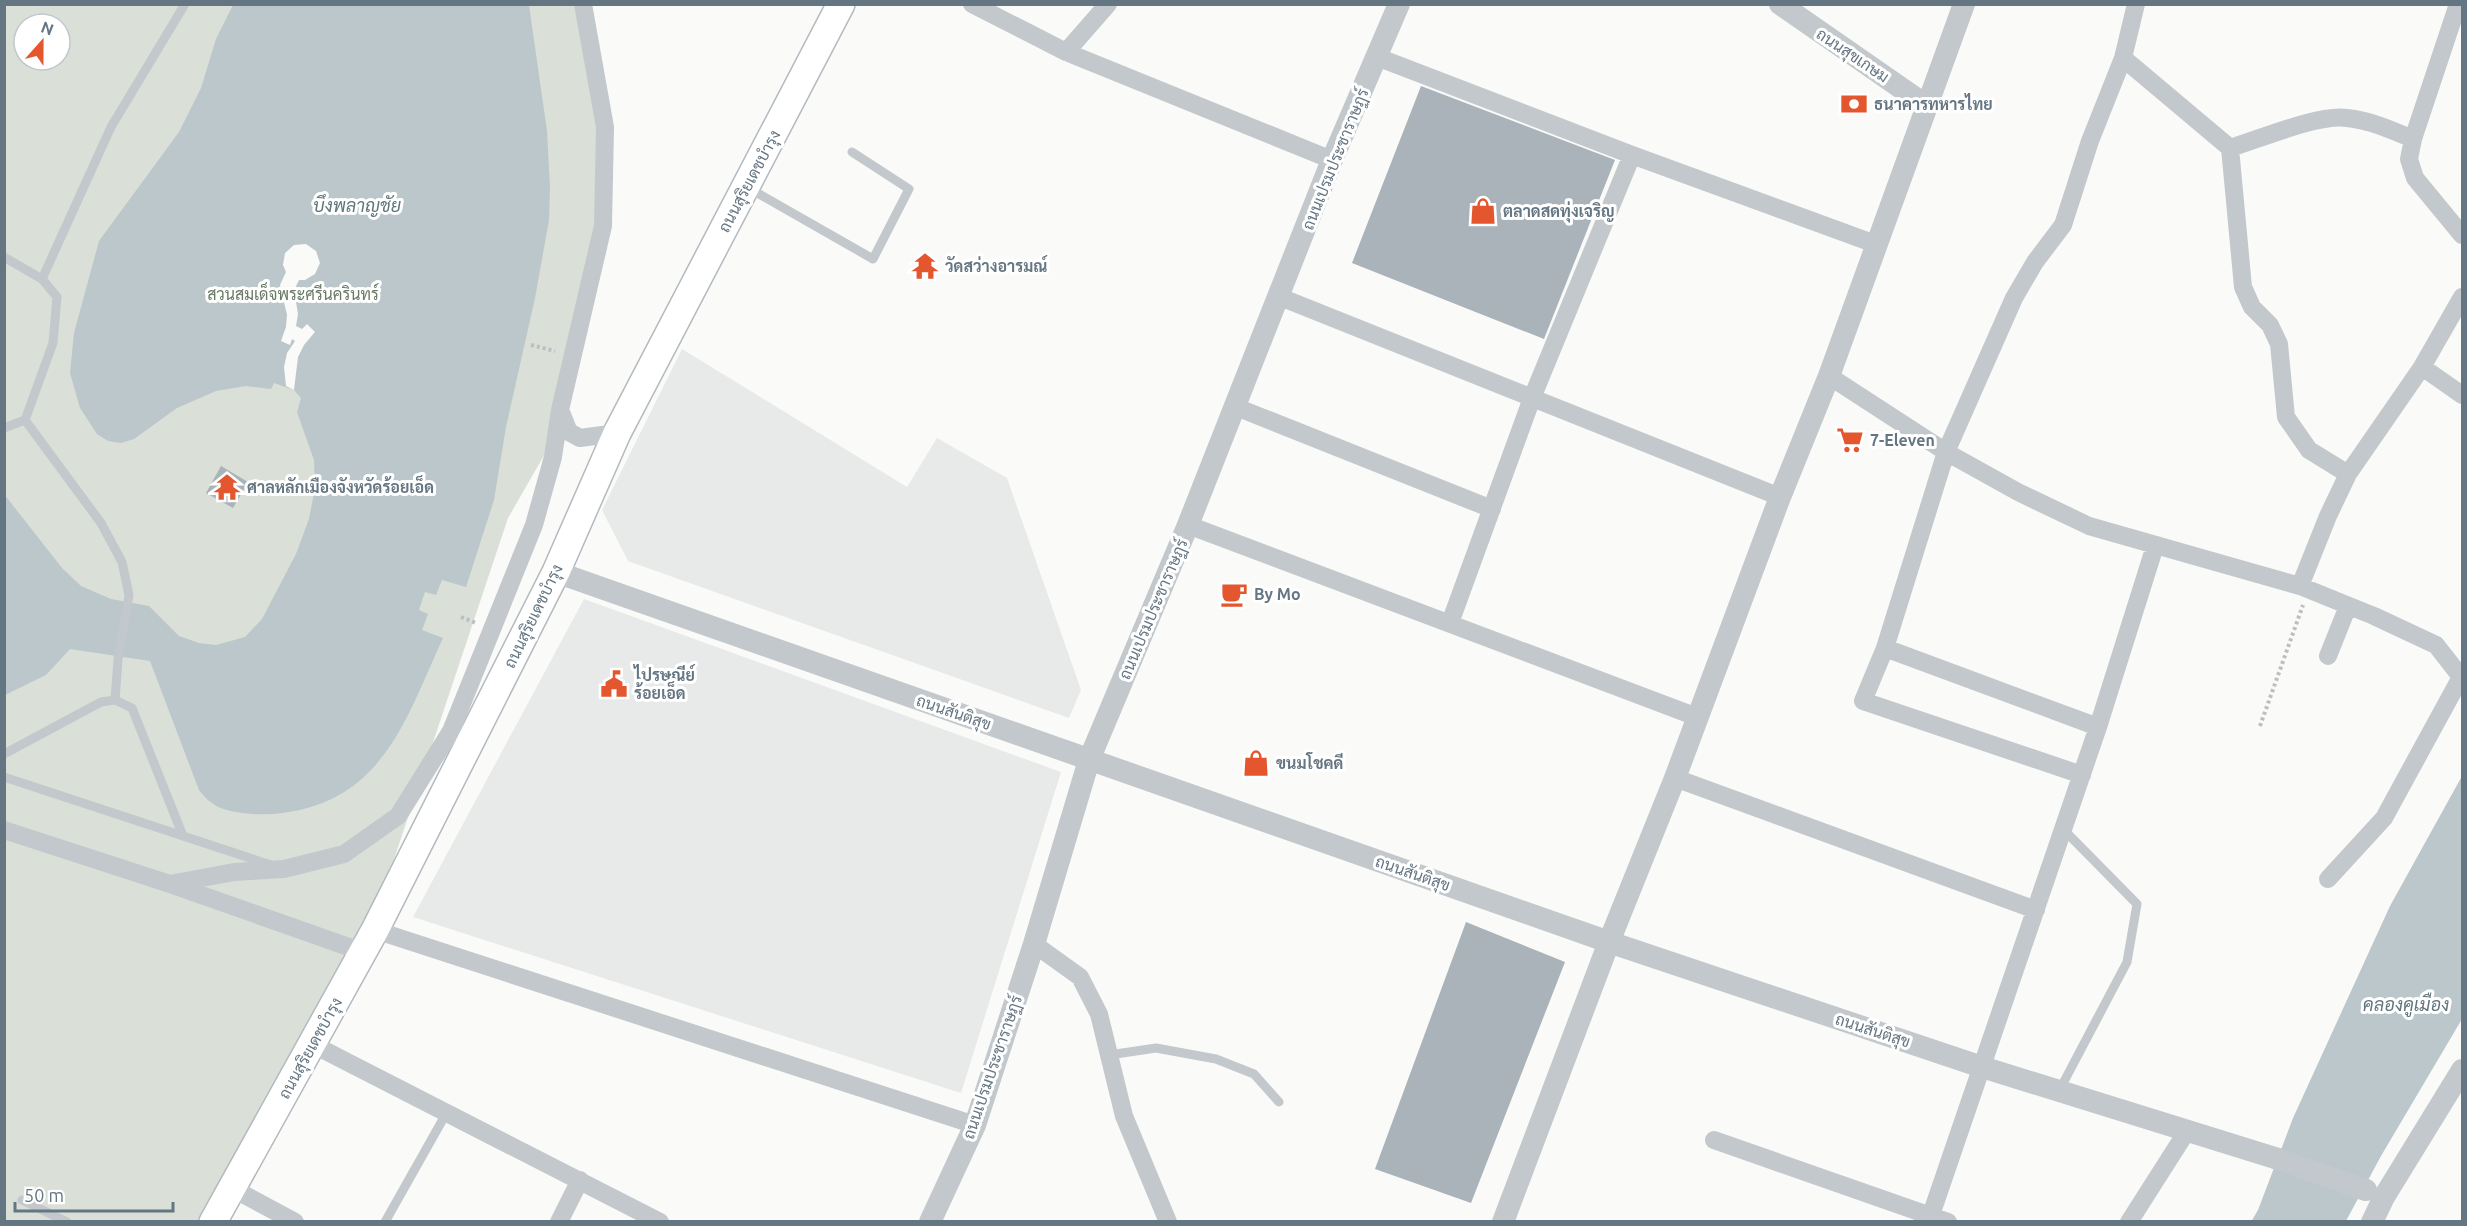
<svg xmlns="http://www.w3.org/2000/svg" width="2467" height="1226" font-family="Ubuntu,Sarabun,sans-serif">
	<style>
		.built { fill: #e8e9e9 }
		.green { fill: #dadfd7; fill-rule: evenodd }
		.water { fill: #bbc7cb }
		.pier { fill: #fafaf8 }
		.building { fill: #aab3b9 }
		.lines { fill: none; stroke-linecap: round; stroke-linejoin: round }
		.secondary-casing { stroke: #b3babf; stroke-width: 30 }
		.path { stroke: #bbbfc2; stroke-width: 4; stroke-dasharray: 3 3; stroke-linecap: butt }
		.service { stroke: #c3c8cc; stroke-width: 9 }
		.minor { stroke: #c3c8cc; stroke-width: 18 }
		.tertiary { stroke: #c3c8cc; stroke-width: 22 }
		.secondary { stroke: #fff; stroke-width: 27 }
		.labels { text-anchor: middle; stroke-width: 6; stroke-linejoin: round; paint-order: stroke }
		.street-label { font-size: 16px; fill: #657683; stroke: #fff }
		.poi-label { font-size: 16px; font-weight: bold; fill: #657683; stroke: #fff; text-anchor: start }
		.park-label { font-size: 16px; fill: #687a64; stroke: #fff }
		.water-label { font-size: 18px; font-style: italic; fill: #60757c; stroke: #fff }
	</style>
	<rect width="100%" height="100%" fill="#fafaf8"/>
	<path class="built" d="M682 349 907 487 937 438 1007 478 1081 690 1069 718 628 561 602 510Z
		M584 599 1061 772 961 1093 413 917Z"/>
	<path class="green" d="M5 5H583L605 127 603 226 561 426 508 518 363 952 218 1221H5ZM24 24H60V60H24Z"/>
	<path class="water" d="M233 5H529L547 131 550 188 549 220 535 298 506 427 494 500 466 587 442 580 436 595 425 592 419 610 428 614 422 630 443 638C404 723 382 804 274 814 258 815 226 814 212 803 207 800 203 795 199 790L150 661 70 649 46 675 5 695 4 494 62 568 81 586 111 599 149 606 179 636 199 643 216 645 245 637 262 619 296 554 309 519 315 488 314 460 297 412 301 398 294 390 274 383 271 389 246 386 216 391 177 408 134 439 121 443 108 441 97 434 80 408 70 373 74 333 99 241 179 132 201 88 216 39Z
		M2462 776V1019L2381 1156 2346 1221 2251 1222 2258 1210 2293 1118 2390 906Z"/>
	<path class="pier" d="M306 244 316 251 320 263 315 274 305 280H299L294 290 298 314 296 326 302 329 307 324 315 332 304 345 298 357 294 390 286 386 284 367 287 353 295 341 292 339 290 345 281 341 286 327 287 315 280 285 286 272 283 265 285 253 294 245Z"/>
	<path class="building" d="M1421 86 1615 160 1544 339 1352 263Z
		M221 466 248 482 233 508 206 493Z
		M1466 922 1565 962 1471 1203 1375 1169Z"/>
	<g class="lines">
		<defs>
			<path id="secondary" d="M213 1222 375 930 556 572 617 433 841 4"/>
		</defs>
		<use href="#secondary" class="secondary-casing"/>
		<path class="path" d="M531 345 555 351
			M461 617 476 623
			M2260 726 2303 605"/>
		<path class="service" d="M747 187 873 259 909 189 852 152
			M4 257 42 279 57 297 53 343 25 420 101 523 122 562 129 595 118 659 115 700
			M42 279 111 127 185 4
			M4 428 25 420
			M4 754 101 702 115 700 132 708 183 836
			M4 777 271 865
			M1109 1055 1156 1048 1216 1059 1254 1074 1279 1102
			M2059 1091 2127 962 2137 904 2063 829
			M22 1200 67 1222
			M385 1222 447 1112"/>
		<path class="minor" d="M972 4 1066 52 1332 160
			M2458 4 2413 139 2409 159 2415 178 2462 235
			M1066 52 1108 4
			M1377 57 1632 155 1878 245
			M2123 58 2230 148 2243 287 2252 307 2270 325 2279 344 2286 417 2309 450 2348 474
			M2230 148C2260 139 2318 114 2347 118 2369 120 2392 130 2413 139
			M1280 297 1780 497
			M2422 367 2462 395
			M1829 376 1946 452 2018 492 2089 526 2300 586 2374 616 2436 645 2461 677 2384 818 2328 879
			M1236 407 1492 509
			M561 412 569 432 580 438 617 433
			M1188 525 1697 717
			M2300 586 2328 516 2348 474 2422 367 2462 297
			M1450 623 1532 398 1632 155
			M1885 648 2098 727 1931 1215
			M2328 656 2348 606
			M2098 727 2155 546
			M2082 775 1863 701 1885 648 1946 452 2014 298 2035 262 2063 225 2090 141 2123 58 2136 4
			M1675 778 2036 910
			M4 830 170 884 363 952
			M170 884 234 872 284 869 344 854 398 816 451 731 534 525 553 457 560 410 603 226 605 127 583 4
			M375 930 975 1125
			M1034 944 1080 977 1099 1014 1124 1116 1168 1222
			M312 1044 660 1222
			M1714 1140 1948 1222
			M230 1187 295 1222
			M559 1222 580 1180
			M2129 1222 2187 1131"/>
		<path class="tertiary" d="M1780 4 1927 106
			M556 572 1609 942 1982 1067 2275 1158 2366 1190
			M930 1222 975 1125 1034 944 1089 760 1188 525 1332 160 1399 4
			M1503 1222 1609 942 1675 778 1780 497 1829 376 1964 4
			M2372 1222 2384 1197 2462 1070"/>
		<use href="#secondary" class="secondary"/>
	</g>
	<defs>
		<symbol id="bank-bare" viewBox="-9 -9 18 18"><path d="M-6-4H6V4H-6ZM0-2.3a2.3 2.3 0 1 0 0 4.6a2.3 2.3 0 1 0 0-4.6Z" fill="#e4572e" stroke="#fff" stroke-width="2.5" paint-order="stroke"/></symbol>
		<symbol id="shop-bare" viewBox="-9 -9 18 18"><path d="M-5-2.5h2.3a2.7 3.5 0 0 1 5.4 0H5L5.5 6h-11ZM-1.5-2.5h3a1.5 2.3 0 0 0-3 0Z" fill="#e4572e" stroke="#fff" stroke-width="2.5" paint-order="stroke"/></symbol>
		<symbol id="temple-bare" viewBox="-9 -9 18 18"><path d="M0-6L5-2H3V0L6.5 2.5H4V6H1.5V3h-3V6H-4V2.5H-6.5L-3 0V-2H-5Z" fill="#e4572e" stroke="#fff" stroke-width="2.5" paint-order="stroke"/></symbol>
		<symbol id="supermarket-bare" viewBox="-9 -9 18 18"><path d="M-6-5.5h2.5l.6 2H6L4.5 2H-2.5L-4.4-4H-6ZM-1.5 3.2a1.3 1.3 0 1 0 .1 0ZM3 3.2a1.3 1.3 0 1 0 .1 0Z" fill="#e4572e" stroke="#fff" stroke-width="2.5" paint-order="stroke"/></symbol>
		<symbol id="cafe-bare" viewBox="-9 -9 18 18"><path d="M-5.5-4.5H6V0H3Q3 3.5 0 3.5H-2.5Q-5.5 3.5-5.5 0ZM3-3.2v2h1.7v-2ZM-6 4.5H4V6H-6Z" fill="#e4572e" stroke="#fff" stroke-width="2.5" paint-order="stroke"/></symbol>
		<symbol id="civic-bare" viewBox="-9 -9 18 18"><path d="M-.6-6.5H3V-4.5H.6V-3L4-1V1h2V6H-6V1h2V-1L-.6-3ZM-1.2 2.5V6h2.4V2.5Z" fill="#e4572e" stroke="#fff" stroke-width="2.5" paint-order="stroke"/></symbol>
	</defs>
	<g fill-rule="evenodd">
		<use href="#bank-bare" x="1835" y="85" width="38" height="38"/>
		<use href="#shop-bare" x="1464" y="192" width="38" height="38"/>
		<use href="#temple-bare" x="906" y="247" width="38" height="38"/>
		<use href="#supermarket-bare" x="1831" y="421" width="38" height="38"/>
		<use href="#temple-bare" x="208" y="468" width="38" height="38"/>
		<use href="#cafe-bare" x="1215" y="575" width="38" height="38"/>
		<use href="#civic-bare" x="595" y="665" width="38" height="38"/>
		<use href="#shop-bare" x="1237" y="744" width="38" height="38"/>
	</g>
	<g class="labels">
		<g class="street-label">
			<text transform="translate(1853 55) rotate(34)" y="6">ถนนสุขเกษม</text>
			<text transform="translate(1335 159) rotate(-68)" y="6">ถนนเปรมประชาราษฏร์</text>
			<text transform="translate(749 181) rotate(-62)" y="6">ถนนสุริยเดชบำรุง</text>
			<text transform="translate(1153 609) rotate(-67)" y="6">ถนนเปรมประชาราษฏร์</text>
			<text transform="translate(533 616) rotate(-64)" y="6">ถนนสุริยเดชบำรุง</text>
			<text transform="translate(954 712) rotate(19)" y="6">ถนนสันติสุข</text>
			<text transform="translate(1413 873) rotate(19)" y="6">ถนนสันติสุข</text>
			<text transform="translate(1873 1030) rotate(18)" y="6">ถนนสันติสุข</text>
			<text transform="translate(310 1048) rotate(-61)" y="6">ถนนสุริยเดชบำรุง</text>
			<text transform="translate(992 1067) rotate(-71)" y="6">ถนนเปรมประชาราษฏร์</text>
		</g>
		<g class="poi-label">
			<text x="1874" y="110">ธนาคารทหารไทย</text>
			<text x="1503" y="217">ตลาดสดทุ่งเจริญ</text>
			<text x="945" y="272">วัดสว่างอารมณ์</text>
			<text x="1870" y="446">7-Eleven</text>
			<text x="247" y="493">ศาลหลักเมืองจังหวัดร้อยเอ็ด</text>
			<text x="1254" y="600">By Mo</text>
			<text x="634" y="681">ไปรษณีย์<tspan x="634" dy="18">ร้อยเอ็ด</tspan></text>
			<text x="1276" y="769">ขนมโชคดี</text>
		</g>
		<g class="park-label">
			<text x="293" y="300">สวนสมเด็จพระศรีนครินทร์</text>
		</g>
		<g class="water-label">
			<text x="357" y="212">บึงพลาญชัย</text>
			<text x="2406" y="1011">คลองคูเมือง</text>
		</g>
	</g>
	<rect width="2467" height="1226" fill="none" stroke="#657683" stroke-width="12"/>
	<g transform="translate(42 42) rotate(21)"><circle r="28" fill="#ffffff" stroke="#c1c8cd" stroke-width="1.5"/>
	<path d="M0-4.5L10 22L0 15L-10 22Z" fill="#e4572e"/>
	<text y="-9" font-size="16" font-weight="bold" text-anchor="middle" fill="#657683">N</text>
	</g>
	<path d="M15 1202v9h158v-9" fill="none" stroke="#657683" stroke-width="3"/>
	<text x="24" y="1202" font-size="18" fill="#657683" stroke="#ffffff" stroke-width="4.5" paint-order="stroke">50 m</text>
</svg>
